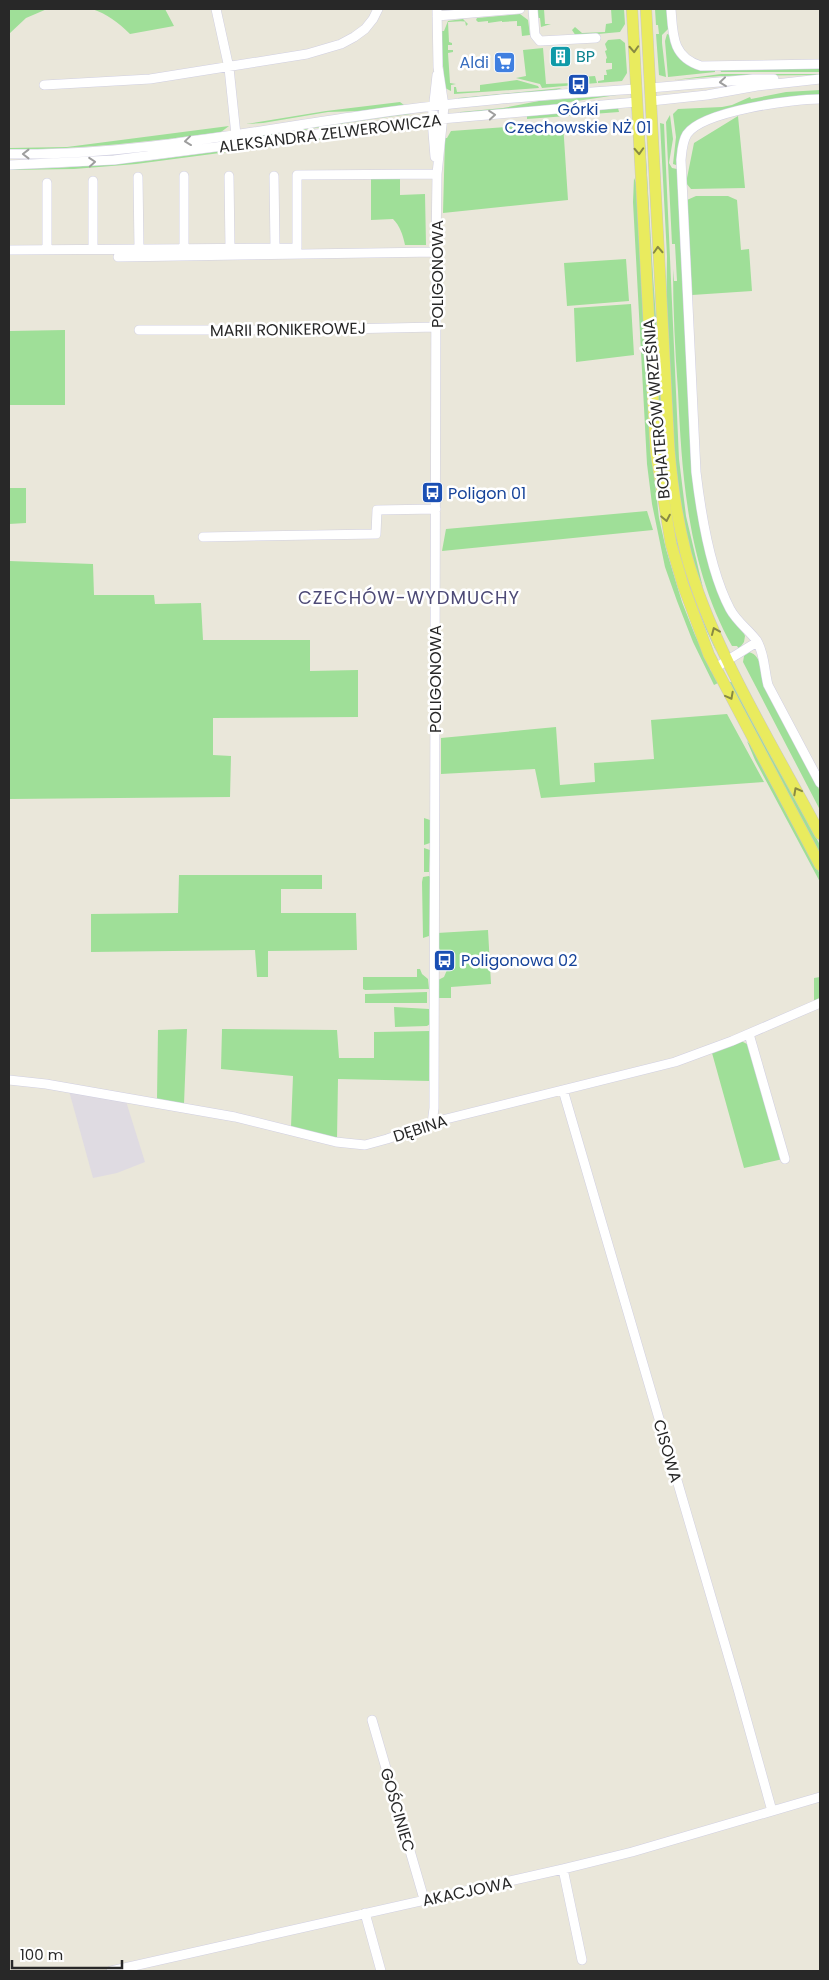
<svg xmlns="http://www.w3.org/2000/svg" width="829" height="1980" font-family="Poppins,sans-serif">
	<style>
		.industrial { fill: #dfdbe2 }
		.green { fill: #9fdf98 }
		.lines { fill: none; stroke-linecap: round; stroke-linejoin: round }
		.minor-casing { stroke: #d0cfe1; stroke-width: 10 }
		.major-casing { stroke: #c7c7c7; stroke-width: 12 }
		.minor { stroke: #fff; stroke-width: 9 }
		.major { stroke: #e9eb5e; stroke-width: 11 }
		.oneway { stroke: #888a43 }
		.oneway2 { stroke: #9e9e9e }
		.labels { text-anchor: middle; stroke-width: 5; stroke-linejoin: round; paint-order: stroke }
		.culture-label { font-size: 16px; fill: #0d838f; stroke: #fff; text-anchor: start }
		.shop-label { font-size: 16px; fill: #366cbe; stroke: #fff; text-anchor: end }
		.transit-label { font-size: 16px; fill: #164399; stroke: #fff; text-anchor: start }
		.street-label { font-size: 16px; fill: #282828; stroke: #fff }
		.neighbourhood-label { font-size: 18px; letter-spacing: 1px; fill: #4d4a76; stroke: #fff }
	</style>
	<rect width="100%" height="100%" fill="#eae7da"/>
	<path class="industrial" d="M69 1091 125 1098 145 1162 117 1173 93 1178Z"/>
	<path class="green" d="M9 9H47L26 18 9 34Z
		M92 9H165L174 26 130 34C118 22 107 14 92 9Z
		M537 9H544L545 24H551L541 27 540 18H537Z
		M611 9H624L625 24 620 32 576 36 572 30 575 27 582 33 605 32 606 24 612 23Z
		M655 9H668L669 28 662 35V43L666 77 659 75 656 34H659L658 25H656Z
		M520 14 528 20 530 35 522 36 521 26H517V21L502 22V21L488 23V21L478 22 476 20 477 18Z
		M463 19 468 24 466 26 465 21 448 22 449 42 452 43V45H448V50H453V52L448 53 450 83 456 84 451 85V91L445 88 442 54 441 31H444L448 21Z
		M667 34 670 35 674 50 715 69V72L668 77 665 41Z
		M608 40 620 39 625 43 627 73 622 81 598 83V81L604 80V75H607L606 70 612 69V63H606V59L607 58 605 51 607 50 605 44Z
		M543 48 546 84 575 83 581 77 595 76 597 83 542 88 540 84 516 78 526 76 523 50Z
		M820 67V72H721L720 69Z
		M721 74H820V75L720 76 674 80Z
		M517 80 538 86 539 88 454 94V87H456L457 92 480 91V85Z
		M562 88 554 91 459 100 458 98Z
		M820 90V96L696 121C680 130 677 146 678 163L676 165 673 164 676 137 673 114 678 109 722 107 732 105 750 97 751 99 786 92Z
		M617 95 543 106 460 113V112L503 108 539 101Z
		M400 102 404 105 360 111 328 112 263 123 246 124 326 111Z
		M618 108 619 112 527 119V116Z
		M411 113V114C353 121 296 132 239 140 162 152 86 159 9 161L107 156 220 142Z
		M670 115 673 139 669 163 672 168 677 169 686 352 707 550 745 636 744 642 739 649 737 646H732C688 567 682 479 678 391 675 350 673 310 673 269L674 281H677L675 244H672L666 122Z
		M738 116 745 188 691 189 686 183 694 143Z
		M563 123 568 200 443 213 445 138H447L451 131Z
		M660 123 664 124 679 459 686 516 703 588 690 554 675 473 666 321 667 256Z
		M642 124H644L653 276 668 488 716 651 705 627 686 577 677 545 662 474Z
		M415 125 416 127 136 164 74 169 9 170V169L57 168 146 161Z
		M229 126 221 132C150 142 80 149 9 150V148L67 147Z
		M400 172V195L425 194 426 245H405C403 235 400 226 393 219L371 220V173Z
		M634 178 637 185 652 456 659 518 666 549 682 602 695 635 718 683 714 685 693 642 677 601 665 567 652 504 647 464 633 202Z
		M696 196H728L737 200 741 250 749 249 752 291 692 295 687 200Z
		M626 259 629 301 567 306 564 263Z
		M631 304 634 355 576 362 574 308Z
		M65 330V405H9V331Z
		M9 488H26V523L9 524Z
		M647 511 653 530 442 551 446 529Z
		M9 561 93 564 94 595H154L155 604 201 603 203 640H310V671L358 670V717L213 718V755L231 756 230 797 9 799Z
		M749 652C763 656 760 673 764 685L820 791V810L743 662 744 656Z
		M733 681 820 845V856L728 683Z
		M727 714 764 782 541 798 535 769 441 774V738L556 727 560 785 595 782 594 763 654 759 651 720Z
		M747 741 753 748 820 874V882L755 760Z
		M424 818 430 820V843L424 845Z
		M424 848 430 850 429 872H424Z
		M179 875H322V889H281V913H356L357 950 268 951V977H257L255 950 91 952V914L178 913Z
		M429 876 430 877 429 934V936L423 938 422 882 423 877Z
		M488 930 491 984 451 987V998H437L438 980 444 977 447 970H451V967L446 965 449 963 446 957 443 958 437 943V933Z
		M417 969H420L422 974 428 979 429 989 365 990 363 989V977H417Z
		M820 977V1000L814 1003V978Z
		M427 992V1003H365V994Z
		M394 1007 429 1009 430 1024 427 1026 395 1027Z
		M187 1029 184 1104 157 1099 158 1030Z
		M222 1029 337 1030 339 1058H374V1032L430 1031V1081L338 1079 337 1139 291 1127 293 1076 221 1069Z
		M741 1041 749 1045 783 1159 744 1168 712 1053Z"/>
	<g class="lines">
		<defs>
			<path id="minor" d="M216 9 229 68 236 135
				M533 9 535 35 540 41 596 38
				M671 9C673 35 672 57 701 66L820 64
				M437 16 520 9
				M44 85 150 79 307 54 341 44 354 37 365 29 373 19 378 9
				M650 88 753 79H774
				M820 99C793 99 703 111 687 134 682 142 682 151 681 160L696 472C701 514 710 571 730 609 737 622 749 630 757 641 765 655 764 670 768 685L820 783
				M651 101 707 95 757 86 820 79
				M9 154C126 156 242 133 358 116 450 102 544 95 636 89
				M435 157 432 120 437 75
				M9 165 114 160 418 121 637 102
				M184 176V248
				M229 176 230 248
				M274 176 275 248
				M138 177 139 249
				M93 181V249
				M47 183V249
				M9 250 297 248V175L437 174
				M118 257 436 252
				M139 330H296L437 327
				M203 537 376 534 377 510 436 509
				M715 668 757 642
				M749 1034 785 1159
				M9 1080 46 1084 235 1117 336 1142 365 1145 387 1139 442 1120 675 1062 732 1041 820 1003
				M563 1090 738 1689 772 1811
				M432 1124 434 1108 436 246 437 174 444 106 438 67 437 9
				M372 1720 424 1899
				M563 1869 582 1960
				M365 1913 381 1971
				M111 1971 563 1869 632 1852 820 1797"/>
			<path id="major" d="M632 9 656 453 671 544 683 585 709 655 820 865
				M646 9 669 449C672 485 677 519 686 554 712 649 774 747 820 834"/>
		</defs>
		<use href="#minor" class="minor-casing"/>
		<use href="#major" class="major-casing"/>
		<use href="#minor" class="minor"/>
		<use href="#major" class="major"/>
	</g>
	<defs><path id="oneway-chevron" d="M-2-3.5L2.5 0L-2 3.5" fill="none" stroke-width="1.6" stroke-linecap="round" stroke-linejoin="round" transform="scale(1.25)"/></defs>
	<g class="oneway">
		<use href="#oneway-chevron" transform="translate(634 49) rotate(87)"/>
		<use href="#oneway-chevron" transform="translate(639 151) rotate(87)"/>
		<use href="#oneway-chevron" transform="translate(658 250) rotate(-93)"/>
		<use href="#oneway-chevron" transform="translate(666 518) rotate(79)"/>
		<use href="#oneway-chevron" transform="translate(715 631) rotate(-113)"/>
		<use href="#oneway-chevron" transform="translate(730 696) rotate(62)"/>
		<use href="#oneway-chevron" transform="translate(797 791) rotate(-118)"/>
	</g>
	<g class="oneway2">
		<use href="#oneway-chevron" transform="translate(723 82) rotate(174)"/>
		<use href="#oneway-chevron" transform="translate(492 115) rotate(-5)"/>
		<use href="#oneway-chevron" transform="translate(188 141) rotate(173)"/>
		<use href="#oneway-chevron" transform="translate(26 154) rotate(180)"/>
		<use href="#oneway-chevron" transform="translate(92 162) rotate(-4)"/>
	</g>
	<defs>
		<symbol id="building-square" viewBox="-11 -11 22 22"><rect x="-9" y="-9" width="18" height="18" rx="4" fill="#0f9aa8" stroke="#fff"/><path d="M-4-6H4V6H1V3H-1V6H-4ZM-2.5-4.3h1.7v1.8h-1.7ZM.8-4.3h1.7v1.8H.8ZM-2.5-1h1.7V.8h-1.7ZM.8-1h1.7V.8H.8Z" fill="#fff"/></symbol>
		<symbol id="supermarket-square" viewBox="-11 -11 22 22"><rect x="-9" y="-9" width="18" height="18" rx="4" fill="#3f7fe0" stroke="#fff"/><path d="M-6-5.5h2.5l.6 2H6L4.5 2H-2.5L-4.4-4H-6ZM-1.5 3.2a1.3 1.3 0 1 0 .1 0ZM3 3.2a1.3 1.3 0 1 0 .1 0Z" fill="#fff"/></symbol>
		<symbol id="bus-square" viewBox="-11 -11 22 22"><rect x="-9" y="-9" width="18" height="18" rx="4" fill="#1a4fb4" stroke="#fff"/><path d="M-5-6H5V4H4V6H2V4H-2V6H-4V4H-5ZM-3.5-4V0h7V-4ZM-3.5 1.2v1.5H-2V1.2ZM2 1.2v1.5H3.5V1.2Z" fill="#fff"/></symbol>
	</defs>
	<g fill-rule="evenodd">
		<use href="#building-square" x="548" y="44" width="25" height="25"/>
		<use href="#supermarket-square" x="492" y="50" width="25" height="25"/>
		<use href="#bus-square" x="566" y="72" width="25" height="25"/>
		<use href="#bus-square" x="420" y="480" width="25" height="25"/>
		<use href="#bus-square" x="432" y="948" width="25" height="25"/>
	</g>
	<g class="labels">
		<g class="culture-label">
			<text x="576" y="62">BP</text>
		</g>
		<g class="shop-label">
			<text x="489" y="68">Aldi</text>
		</g>
		<g class="transit-label">
			<text x="578" y="115" text-anchor="middle">Górki<tspan x="578" dy="18">Czechowskie NŻ 01</tspan></text>
			<text x="448" y="499">Poligon 01</text>
			<text x="461" y="966">Poligonowa 02</text>
		</g>
		<g class="street-label">
			<text transform="translate(330 133) rotate(-7)" y="6">ALEKSANDRA ZELWEROWICZA</text>
			<text transform="translate(437 274) rotate(-90)" y="6">POLIGONOWA</text>
			<text transform="translate(288 329) rotate(-1)" y="6">MARII RONIKEROWEJ</text>
			<text transform="translate(656 409) rotate(-95)" y="6">BOHATERÓW WRZEŚNIA</text>
			<text transform="translate(435 679) rotate(-90)" y="6">POLIGONOWA</text>
			<text transform="translate(420 1128) rotate(-18)" y="6">DĘBINA</text>
			<text transform="translate(668 1451) rotate(74)" y="6">CISOWA</text>
			<text transform="translate(398 1810) rotate(74)" y="6">GOŚCINIEC</text>
			<text transform="translate(467 1891) rotate(-12)" y="6">AKACJOWA</text>
		</g>
		<g class="neighbourhood-label">
			<text x="409" y="604">CZECHÓW-WYDMUCHY</text>
		</g>
	</g>
	<rect width="829" height="1980" fill="none" stroke="#282828" stroke-width="20"/>
	<path d="M12 1960v8h110v-8" fill="none" stroke="#282828" stroke-width="2.5"/>
	<text x="20" y="1960" font-size="15" fill="#282828" stroke="#ffffff" stroke-width="4" paint-order="stroke">100 m</text>
</svg>
